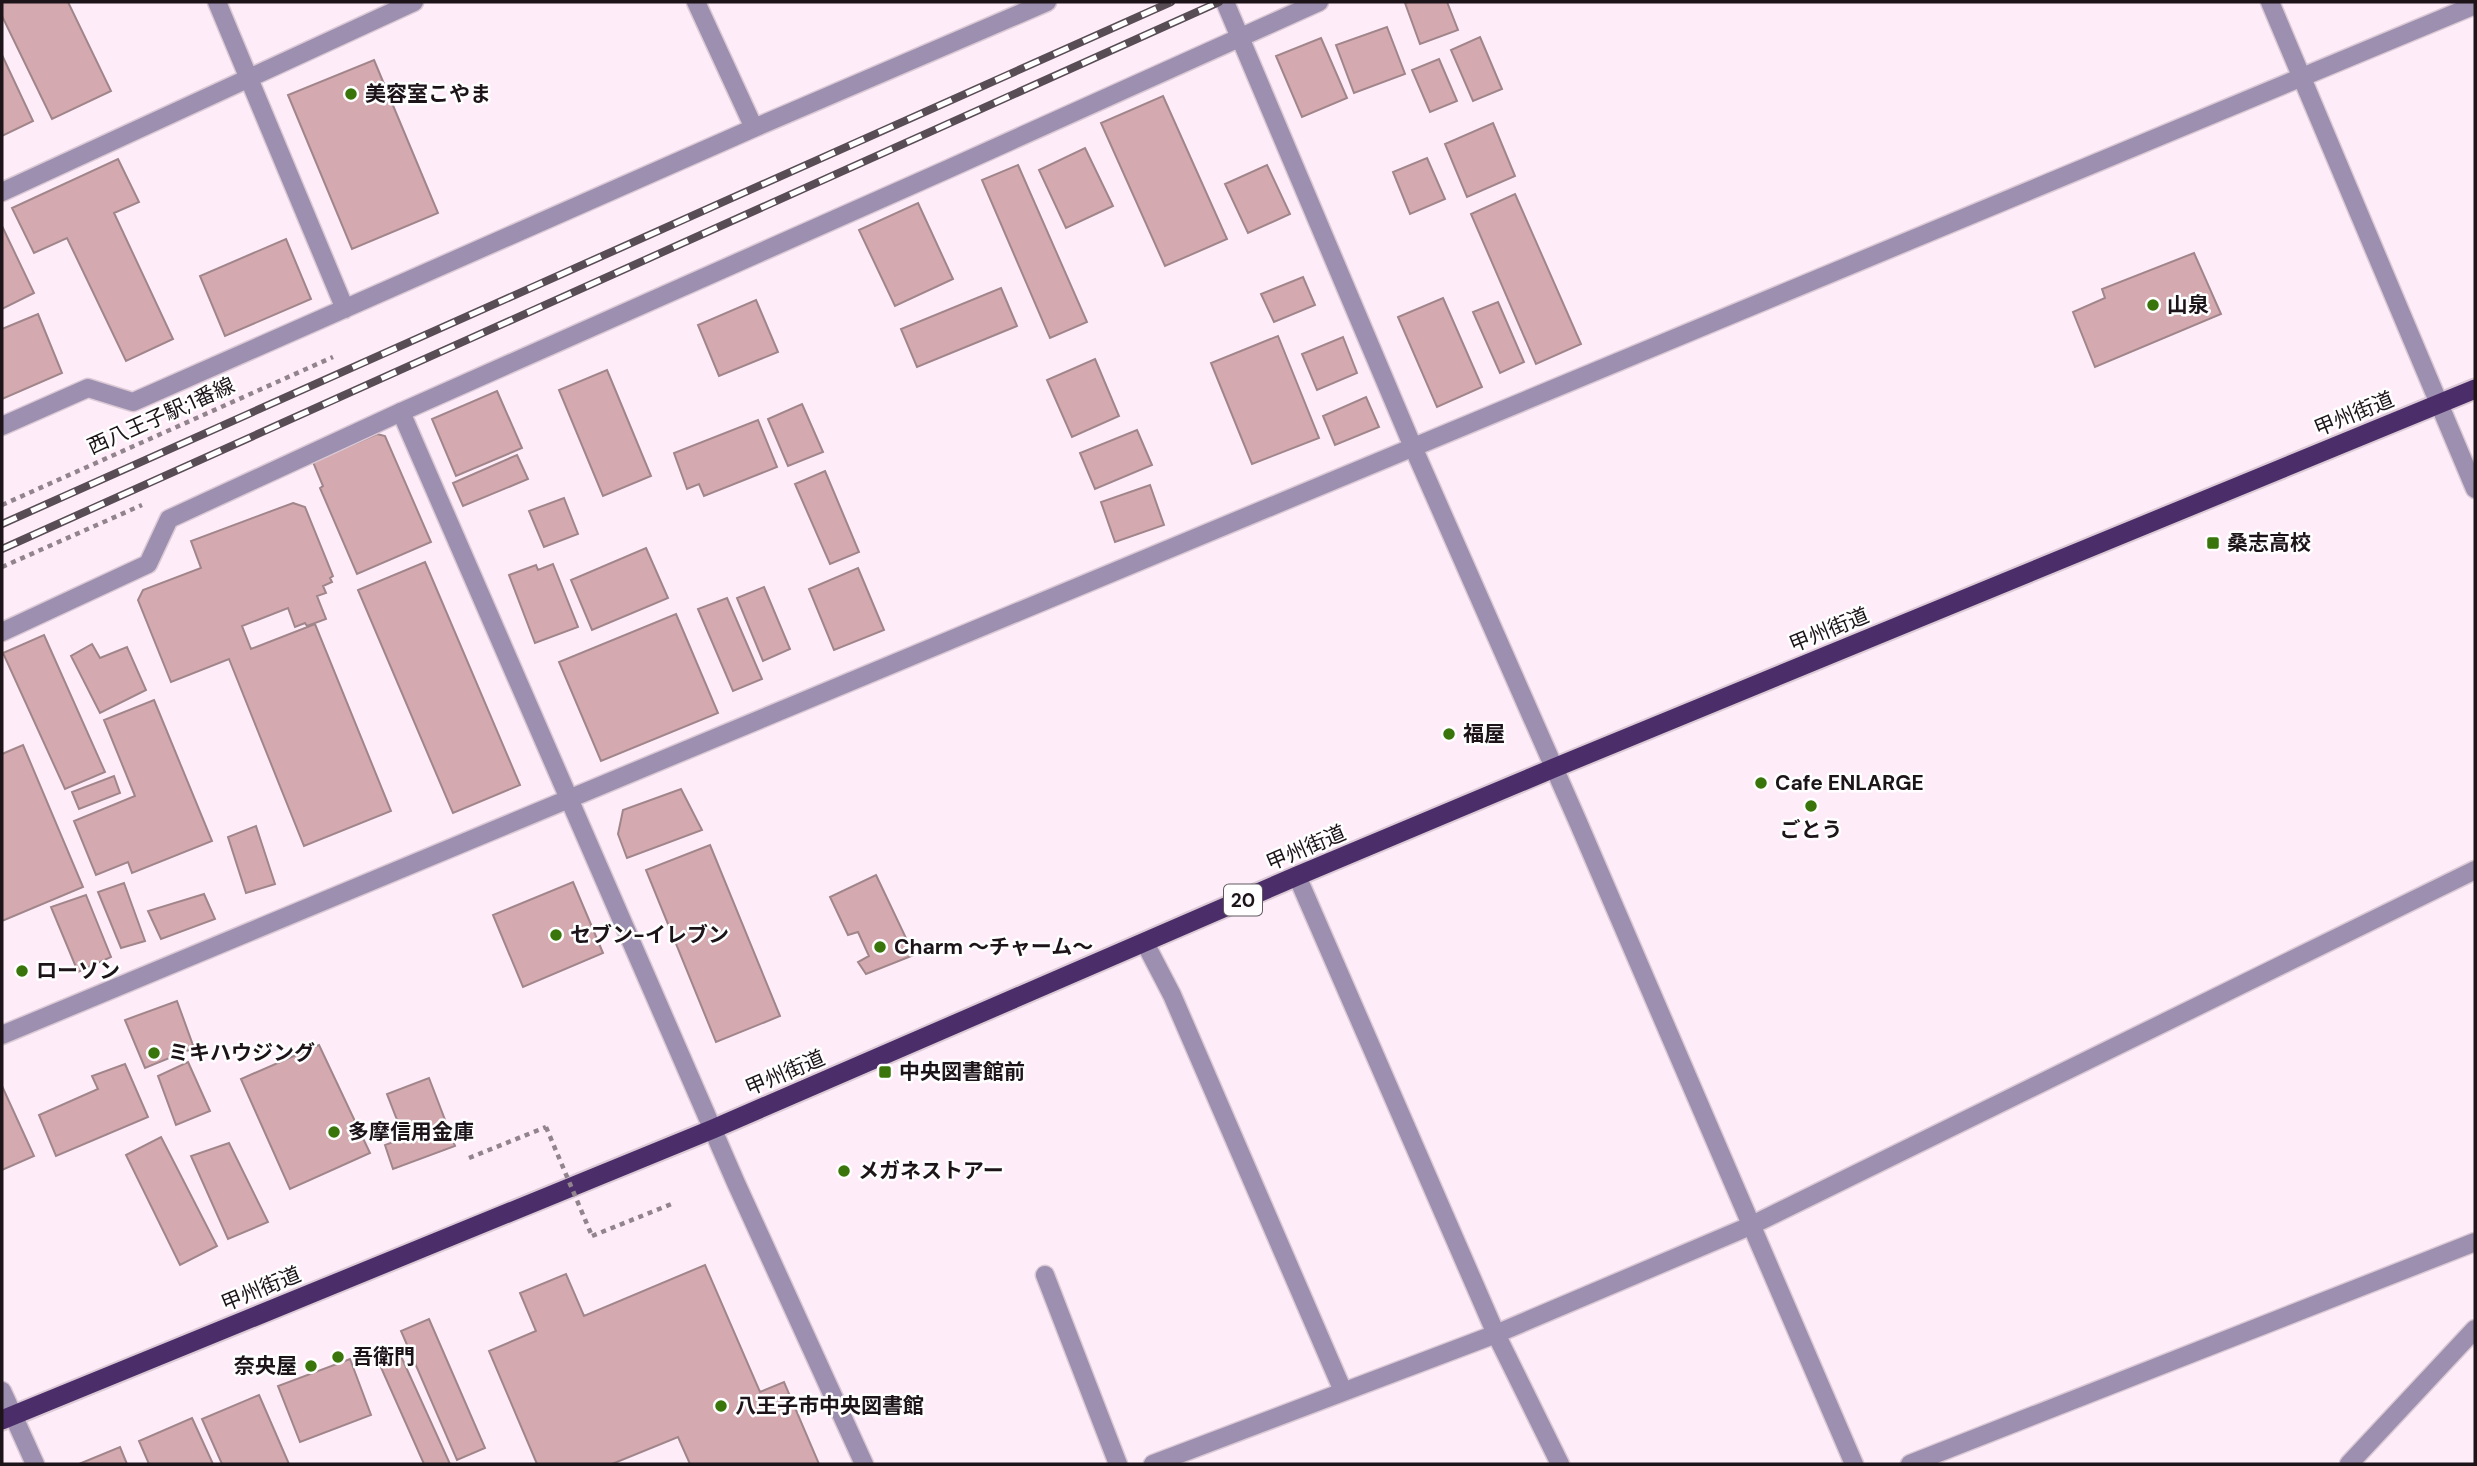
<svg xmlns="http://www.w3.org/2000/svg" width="2477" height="1466" font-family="'DM Sans','Noto Sans JP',sans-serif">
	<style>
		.building { fill: #d4aab0; stroke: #a0868a; stroke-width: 2 }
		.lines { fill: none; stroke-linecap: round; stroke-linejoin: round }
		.service-casing { stroke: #dbc9d5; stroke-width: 21 }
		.pedestrian-casing { stroke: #dbc9d5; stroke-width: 21 }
		.minor-casing { stroke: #dbc9d5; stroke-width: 21 }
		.tertiary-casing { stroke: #dbc9d5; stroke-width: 21 }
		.trunk-casing { stroke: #dbc9d5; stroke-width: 23 }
		.path { stroke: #92848d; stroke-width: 4.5; stroke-dasharray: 5 5; stroke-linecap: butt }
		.service { stroke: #9d8faf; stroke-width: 18 }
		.pedestrian { stroke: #9d8faf; stroke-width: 18 }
		.minor { stroke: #9d8faf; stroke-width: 18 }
		.tertiary { stroke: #9d8faf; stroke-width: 18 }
		.trunk { stroke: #4b2e69; stroke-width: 19 }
		.rail-casing { stroke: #584d55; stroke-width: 8 }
		.rail { stroke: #fff; stroke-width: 5; stroke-dasharray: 16; stroke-linecap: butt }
		.path-bridge { stroke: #92848d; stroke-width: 4.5; stroke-dasharray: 5 5; stroke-linecap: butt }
		.poi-dot { fill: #39750a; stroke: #fff; stroke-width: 2.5 }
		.labels { text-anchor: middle; stroke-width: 5; stroke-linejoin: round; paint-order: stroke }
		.shield { fill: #fff; stroke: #605a5e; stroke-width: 2 }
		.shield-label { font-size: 19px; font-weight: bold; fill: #1c1419 }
		.poi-label { font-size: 21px; font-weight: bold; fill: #1c1419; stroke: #fff; text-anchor: start }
		.street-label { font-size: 21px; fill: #1c1419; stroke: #fff }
	</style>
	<rect width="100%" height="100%" fill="#ffecf9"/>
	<path class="building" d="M2 2H68L111 91 52 119 2 16Z
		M1409 2H1447L1458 30 1420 44 1405 3Z
		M1387 27 1405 74 1354 93 1336 45Z
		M1480 37 1502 89 1473 101 1451 50Z
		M1321 38 1347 98 1302 117 1276 56Z
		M2 55 33 121 2 136Z
		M1439 59 1457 101 1430 112 1412 70Z
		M374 60 438 213 352 249 288 95Z
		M1163 96 1227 239 1165 266 1101 123Z
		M1493 123 1515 176 1467 197 1445 144Z
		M1085 148 1113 206 1066 228 1039 170Z
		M1427 158 1445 199 1410 214 1393 172Z
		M118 159 139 202 114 213 173 339 126 361 67 238 34 253 12 208Z
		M1018 165 1087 322 1050 338 982 180Z
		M1267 165 1290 214 1248 233 1225 184Z
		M1515 194 1581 344 1536 364 1471 214Z
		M918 203 953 279 895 306 859 230Z
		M2 226 34 293 2 309Z
		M286 239 311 299 225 336 200 276Z
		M2194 253 2221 314 2095 367 2073 312 2105 298 2102 289Z
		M1303 277 1315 305 1274 322 1261 294Z
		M1001 288 1017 326 917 367 901 329Z
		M1443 298 1482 387 1437 407 1398 317Z
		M756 300 778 352 719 376 698 325Z
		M1498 302 1524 362 1500 373 1473 312Z
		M38 314 62 373 2 399V329Z
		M1278 336 1319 438 1252 464 1211 363Z
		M1343 337 1357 373 1317 390 1302 354Z
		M1095 359 1119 416 1072 437 1047 380Z
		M607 370 651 476 603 496 559 390Z
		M497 391 522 448 456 476 432 419Z
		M1366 397 1379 427 1335 445 1323 416Z
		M802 404 823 452 788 466 768 419Z
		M758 420 777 467 704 496 699 484 687 489 674 453Z
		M1137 430 1152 465 1095 489 1080 453Z
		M377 434 385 436 431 542 357 574 320 488 323 486 313 462Z
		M517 455 528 479 463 506 453 483Z
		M825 471 859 552 830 564 795 484Z
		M1150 485 1164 525 1115 542 1101 502Z
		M564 498 578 534 544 547 529 511Z
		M293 503 305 507 333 576 330 578 332 582 323 586 326 593 317 596 326 619 307 626 305 623 295 627 288 608 242 626 251 649 315 624 391 811 304 846 229 659 171 682 138 600 143 590 201 568 191 541Z
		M646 548 668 598 592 630 571 580Z
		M425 562 520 785 453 813 358 590Z
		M553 564 578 627 535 643 509 575 536 565 538 570Z
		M858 568 884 630 834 650 809 589Z
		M764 587 790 649 763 661 737 598Z
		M727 598 762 679 733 691 698 609Z
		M676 614 718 713 601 761 559 662Z
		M44 635 105 772 65 789 3 653Z
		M92 644 100 658 127 647 146 690 100 713 71 656Z
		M154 700 212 841 132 873 128 862 96 875 74 821 135 796 104 720Z
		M23 745 83 887 2 921V754Z
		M114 776 120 793 79 809 72 792Z
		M681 789 702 830 627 858 618 834 623 810Z
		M256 826 275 884 246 893 228 837Z
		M710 845 780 1016 716 1042 646 870Z
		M876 875 914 955 866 974 858 962 869 956 858 932 848 935 830 897Z
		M573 882 603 953 523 987 493 915Z
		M124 883 145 941 121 948 98 892Z
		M204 894 215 919 161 939 148 911Z
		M86 895 111 957 78 972 51 907Z
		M177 1001 194 1048 145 1068 125 1020Z
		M319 1045 370 1153 290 1189 241 1079Z
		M188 1062 210 1111 176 1125 158 1076Z
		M125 1064 148 1117 56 1156 39 1115 98 1089 92 1076Z
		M429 1078 455 1146 393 1169 385 1145 404 1138 387 1094Z
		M2 1086 34 1156 2 1170Z
		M161 1137 217 1246 180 1265 126 1155Z
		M229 1143 268 1222 228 1239 191 1156Z
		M705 1265 760 1392 784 1382 819 1464H690L678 1437 612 1464H537L489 1351 536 1331 520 1293 566 1274 584 1316Z
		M429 1319 485 1448 457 1460 401 1331Z
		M400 1354 450 1464H424L379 1363Z
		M350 1359 371 1415 300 1442 278 1386Z
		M259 1395 289 1464H222L202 1419Z
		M192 1418 213 1464H149L139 1441Z
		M120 1447 127 1464H79Z"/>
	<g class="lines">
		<defs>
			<path id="service" d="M1297 876 1496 1334 1560 1464
				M1145 943 1172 995 1343 1391
				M1045 1275 1118 1464"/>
			<path id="pedestrian" d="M2 632 148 564 169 519 401 412
				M13 1415 35 1464"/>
			<path id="minor" d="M217 2 345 309
				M696 2 754 128
				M1225 2 1413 447 1578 822 1854 1464
				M2270 2 2475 489
				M2 192 414 2
				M2 426 88 388 133 402 754 128 1047 2
				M2 1035 2475 5
				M864 1464 736 1183 401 412 946 170 1319 2
				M1153 1464 1496 1334 1750 1226 2475 870
				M1910 1464 2475 1242
				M2349 1464 2475 1329"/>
			<path id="tertiary" d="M2 1391 13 1415"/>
			<path id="trunk" d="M2 1420 713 1129 1297 876 1554 768 2475 389"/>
		</defs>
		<use href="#service" class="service-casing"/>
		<use href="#pedestrian" class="pedestrian-casing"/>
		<use href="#minor" class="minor-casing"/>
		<use href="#tertiary" class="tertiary-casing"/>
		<use href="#trunk" class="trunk-casing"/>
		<path class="path" d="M2 505 333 357
			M2 567 142 505
			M469 1158 546 1127
			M592 1236 674 1203"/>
		<use href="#service" class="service"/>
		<use href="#pedestrian" class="pedestrian"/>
		<use href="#minor" class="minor"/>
		<use href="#tertiary" class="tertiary"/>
		<use href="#trunk" class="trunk"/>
		<defs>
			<path id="rail" d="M2 524 1171 2
				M2 549 1219 2"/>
		</defs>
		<use href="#rail" class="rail-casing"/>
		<use href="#rail" class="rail"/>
		<path class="path-bridge" d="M546 1127 592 1236"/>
	</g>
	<g class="poi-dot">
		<circle cx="351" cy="94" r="7"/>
		<circle cx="2153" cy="305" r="7"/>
		<rect x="2206" y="536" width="14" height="14" rx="3.5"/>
		<circle cx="1449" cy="734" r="7"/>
		<circle cx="1761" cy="783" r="7"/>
		<circle cx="1811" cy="806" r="7"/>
		<circle cx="556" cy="935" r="7"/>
		<circle cx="880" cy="947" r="7"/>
		<circle cx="22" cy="971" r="7"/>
		<circle cx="154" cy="1053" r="7"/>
		<rect x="878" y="1065" width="14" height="14" rx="3.5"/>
		<circle cx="334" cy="1132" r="7"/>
		<circle cx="844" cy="1171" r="7"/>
		<circle cx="338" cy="1357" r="7"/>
		<circle cx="311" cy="1366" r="7"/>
		<circle cx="721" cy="1406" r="7"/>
	</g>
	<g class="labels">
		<rect class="shield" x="1224" y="884.5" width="38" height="31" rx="5"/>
		<g class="shield-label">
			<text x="1243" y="907">20</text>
		</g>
		<g class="poi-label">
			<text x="365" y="101">美容室こやま</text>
			<text x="2167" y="312">山泉</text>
			<text x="2227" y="550">桑志高校</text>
			<text x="1463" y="741">福屋</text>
			<text x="1775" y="790">Cafe ENLARGE</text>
			<text x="1811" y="837" text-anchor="middle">ごとう</text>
			<text x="570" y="942">セブン-イレブン</text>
			<text x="894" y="954">Charm ～チャーム～</text>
			<text x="36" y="978">ローソン</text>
			<text x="168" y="1060">ミキハウジング</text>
			<text x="899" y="1079">中央図書館前</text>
			<text x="348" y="1139">多摩信用金庫</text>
			<text x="858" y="1178">メガネストアー</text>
			<text x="352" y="1364">吾衛門</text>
			<text x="297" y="1373" text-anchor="end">奈央屋</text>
			<text x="735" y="1413">八王子市中央図書館</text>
		</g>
		<g class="street-label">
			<text transform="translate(2354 414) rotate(-22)" y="7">甲州街道</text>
			<text transform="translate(161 416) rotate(-24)" y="7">西八王子駅;1番線</text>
			<text transform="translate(1829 630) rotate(-22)" y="7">甲州街道</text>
			<text transform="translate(1306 848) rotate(-23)" y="7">甲州街道</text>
			<text transform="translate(785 1073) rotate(-23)" y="7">甲州街道</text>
			<text transform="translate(261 1289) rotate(-22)" y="7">甲州街道</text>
		</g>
	</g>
	<rect width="2477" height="1466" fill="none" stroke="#1c1419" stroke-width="7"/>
</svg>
